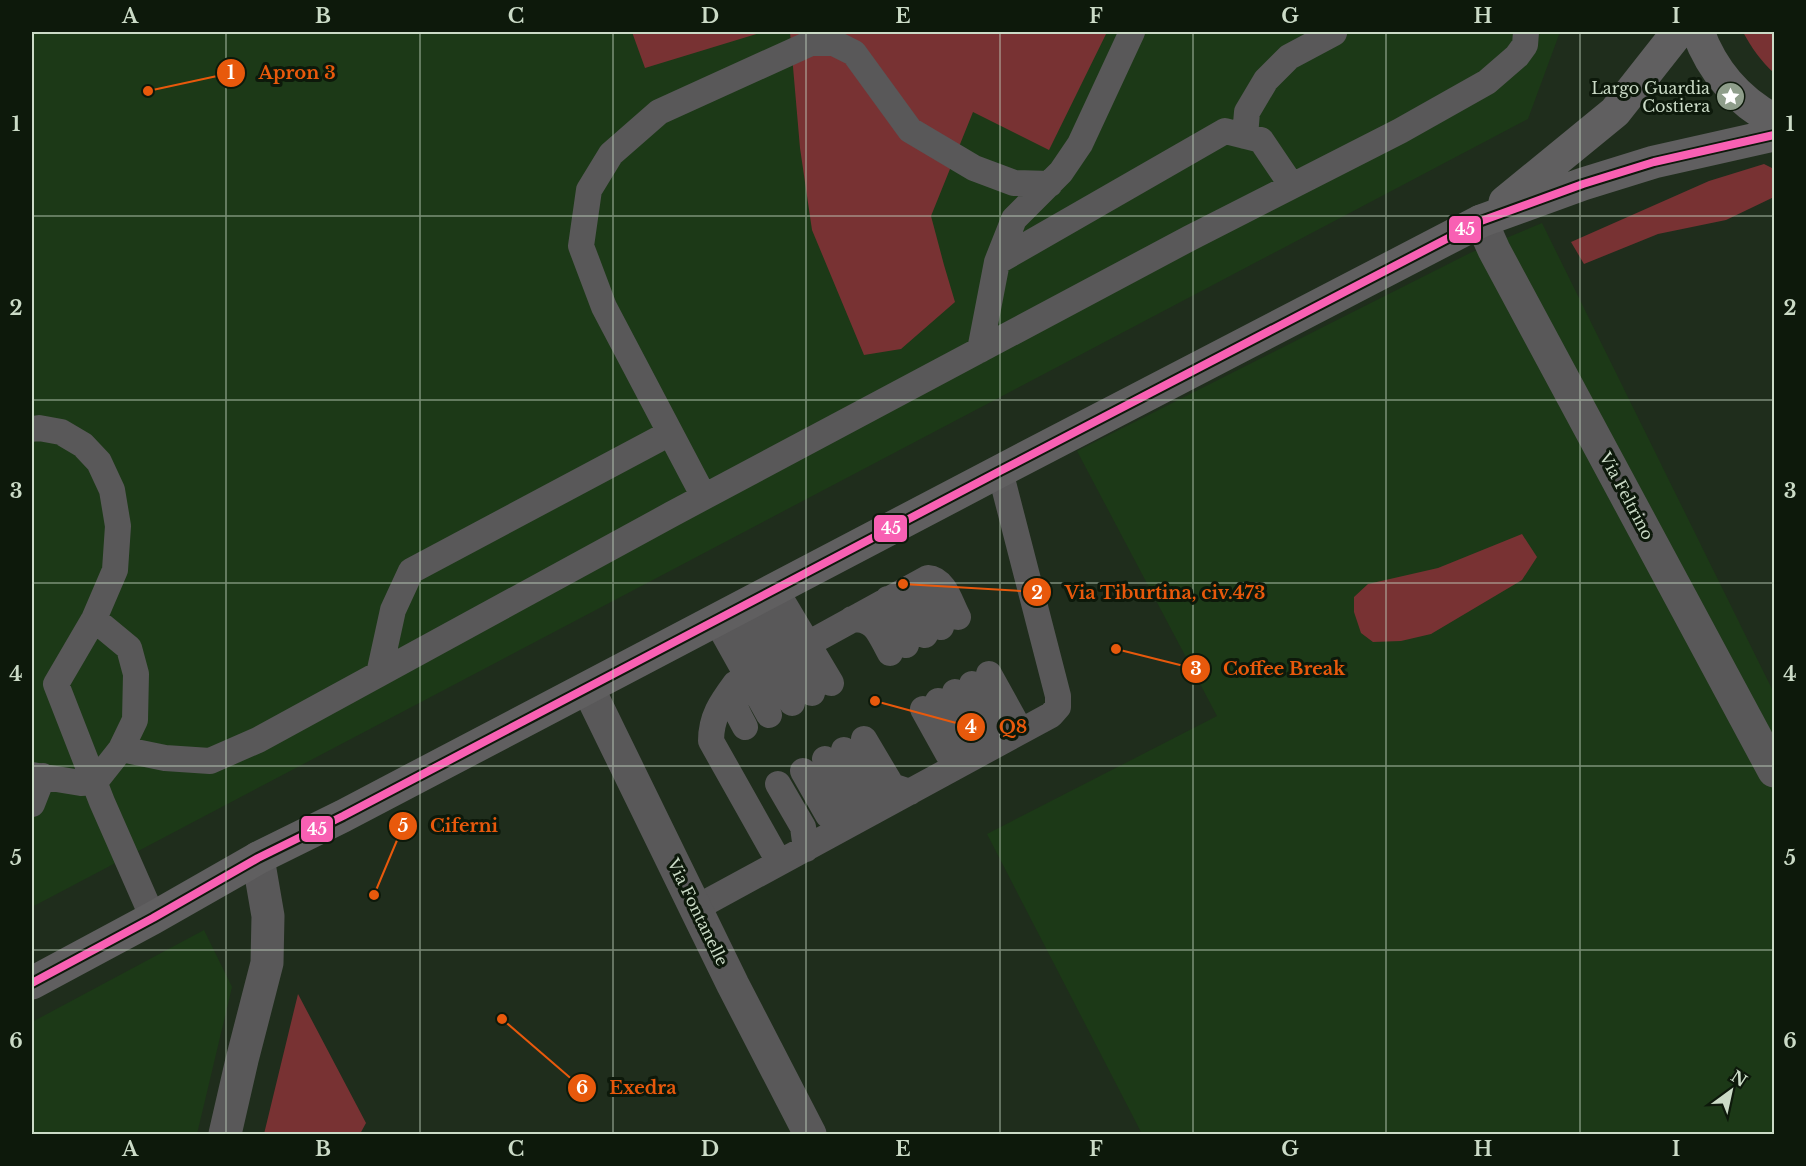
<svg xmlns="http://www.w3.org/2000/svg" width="1806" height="1166" font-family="'Libre Baskerville',serif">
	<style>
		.built { fill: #1c3917 }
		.green { fill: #783233 }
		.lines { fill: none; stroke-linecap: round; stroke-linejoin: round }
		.service { stroke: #595859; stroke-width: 26 }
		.minor { stroke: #595859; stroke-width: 33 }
		.tertiary { stroke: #595859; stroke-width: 33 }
		.primary { stroke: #605f60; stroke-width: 33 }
		.bus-1-casing { stroke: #0d190b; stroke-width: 12 }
		.bus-1 { stroke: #f860b3; stroke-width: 8 }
		.grid { fill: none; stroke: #cbdbc7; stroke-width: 1.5; stroke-opacity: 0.55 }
		.labels { text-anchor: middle; stroke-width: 6; stroke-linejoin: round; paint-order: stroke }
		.poi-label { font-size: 16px; fill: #cbdbc7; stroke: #0d190b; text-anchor: end }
		.street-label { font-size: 16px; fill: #cbdbc7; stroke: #0d190b }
		.leader { fill: none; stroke: #e8590c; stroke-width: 2 }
		.callout-dot { fill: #e8590c; stroke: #0d190b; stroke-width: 2 }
		.mark-label { font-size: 18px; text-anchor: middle; font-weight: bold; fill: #fff }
		.callout-label { font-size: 18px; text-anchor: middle; font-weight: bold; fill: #e8590c; stroke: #0d190b; stroke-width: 6; stroke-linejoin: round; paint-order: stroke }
		.line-badge { stroke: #0d190b; stroke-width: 2 }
		.badge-label { font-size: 16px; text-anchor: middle; font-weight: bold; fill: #fff }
		.neatline { fill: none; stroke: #cbdbc7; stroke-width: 2 }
		.grid-label { font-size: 20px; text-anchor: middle; font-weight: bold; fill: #cbdbc7 }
	</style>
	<rect width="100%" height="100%" fill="#1f2d1c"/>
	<path class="built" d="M32 32H1560L1528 119 32 907Z
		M1542 223 1774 693V1134H1142L987 834 1217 716 1077 451 1470 253Z
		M204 930 232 987 197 1134H32V1022Z"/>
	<path class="green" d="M632 32H763L645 68Z
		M790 32H1107L1049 150 973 112 931 216 944 265 955 302 901 349 864 355 812 230 800 148Z
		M1743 32H1774V73C1761 61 1751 47 1743 32Z
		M1764 164 1774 169V197L1726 220 1658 234 1584 264 1571 242 1709 181Z
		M1522 534 1537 557 1522 580 1431 634 1401 641 1373 642 1361 633 1354 612V597L1368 584 1438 568Z
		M298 994 366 1123 360 1134H264Z"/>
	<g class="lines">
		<path class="service" d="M1245 136 1247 112 1266 80 1289 57 1334 33
			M997 262 1225 131 1261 140 1292 186
			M980 350 997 262 1014 219 1061 172 1080 144 1132 32
			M32 429 39 428 61 432 83 445 99 462 112 490 118 526 115 570 94 619 56 684 102 802 153 918
			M704 497 604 307 581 246 589 190 611 154 659 112 811 43H834L854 53 910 130 974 168 1014 183 1050 184
			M910 588C928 593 933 612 941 627
			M775 589 831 683
			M757 598 812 693
			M888 599 906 605 925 635
			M737 609 792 703
			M872 609 890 615 906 645
			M852 619C877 619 879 634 890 653
			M716 620 769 715
			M379 674 393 610 411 571 670 433
			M989 674 1015 721 1016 728 1013 735
			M735 684C730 702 737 712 745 727
			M972 684 998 729 1013 735
			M955 692 981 738 997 744
			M923 709 948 754 964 762 965 745 938 701
			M864 739 892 786 910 792
			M121 749 165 758 210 761 258 740 672 514 1190 238 1400 131 1487 82 1517 56 1525 45 1526 32
			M844 750 872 797 879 801 890 802 891 799
			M825 759 853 808 859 811 871 813 873 803
			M803 771 828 815 844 827
			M32 775 81 783 95 782 121 749 135 720 136 674 129 648 94 619
			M778 784 803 827 806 849
			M32 804 43 776
			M779 862 711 741C711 717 721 703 735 684L928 578C945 579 951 605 958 617
			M696 908 1051 715 1058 707V696L1000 471"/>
		<path class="minor" d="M1481 221 1494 250 1774 771
			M225 1134 242 1060 267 963 268 916 258 858"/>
		<path class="tertiary" d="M588 688 733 985 810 1134"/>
		<path class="primary" d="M1698 32C1712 70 1738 101 1774 120
			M1505 202 1615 112 1678 32
			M32 983 153 918 258 858 343 816 1000 471 1481 221 1583 184 1654 162 1774 135"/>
		<defs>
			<path id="bus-1" d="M32 983 153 918 258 858 343 816 1000 471 1481 221 1583 184 1654 162 1774 135"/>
		</defs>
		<use href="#bus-1" class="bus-1-casing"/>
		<use href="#bus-1" class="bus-1"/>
	</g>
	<path class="grid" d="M226 32V1134M420 32V1134M613 32V1134M806 32V1134M1000 32V1134M1193 32V1134M1386 32V1134M1580 32V1134M32 216H1774M32 400H1774M32 583H1774M32 766H1774M32 950H1774"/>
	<defs>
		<symbol id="sight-disc" viewBox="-11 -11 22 22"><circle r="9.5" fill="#8f9e8b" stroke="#0d190b"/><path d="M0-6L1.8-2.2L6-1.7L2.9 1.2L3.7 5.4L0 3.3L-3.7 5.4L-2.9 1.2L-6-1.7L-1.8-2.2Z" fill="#fff"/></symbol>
	</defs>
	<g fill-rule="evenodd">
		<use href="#sight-disc" x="1714" y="80" width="33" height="33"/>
	</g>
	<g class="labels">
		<g class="poi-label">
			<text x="1710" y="94">Largo Guardia<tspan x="1710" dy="18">Costiera</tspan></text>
		</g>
		<g class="street-label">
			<text transform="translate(1627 496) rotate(62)" y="6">Via Feltrino</text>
			<text transform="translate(698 912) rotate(64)" y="6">Via Fontanelle</text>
		</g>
	</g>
	<path class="leader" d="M148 91L231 73M903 584L1037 592M1116 649L1196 669M875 701L971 727M374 895L403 826M502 1019L582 1088"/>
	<g class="callout-dot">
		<circle cx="148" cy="91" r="6"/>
		<circle cx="903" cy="584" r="6"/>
		<circle cx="1116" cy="649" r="6"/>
		<circle cx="875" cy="701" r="6"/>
		<circle cx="374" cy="895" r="6"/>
		<circle cx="502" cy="1019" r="6"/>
		<circle cx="231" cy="73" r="15"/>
		<circle cx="1037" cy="592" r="15"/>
		<circle cx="1196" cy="669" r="15"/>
		<circle cx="971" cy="727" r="15"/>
		<circle cx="403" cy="826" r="15"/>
		<circle cx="582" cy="1088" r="15"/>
	</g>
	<g class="mark-label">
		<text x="231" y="79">1</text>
		<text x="1037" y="599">2</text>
		<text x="1196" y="675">3</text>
		<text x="971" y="733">4</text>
		<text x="403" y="832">5</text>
		<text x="582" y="1094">6</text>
	</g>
	<g class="callout-label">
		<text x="297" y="79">Apron 3</text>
		<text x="1165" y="599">Via Tiburtina, civ.473</text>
		<text x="1284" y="675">Coffee Break</text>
		<text x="1013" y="733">Q8</text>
		<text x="464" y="832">Ciferni</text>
		<text x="643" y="1094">Exedra</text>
	</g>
	<g class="line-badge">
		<rect x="1448" y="215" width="34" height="29" rx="6" fill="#f860b3"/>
		<rect x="873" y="514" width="35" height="29" rx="6" fill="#f860b3"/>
		<rect x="300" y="815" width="34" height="28" rx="6" fill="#f860b3"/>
	</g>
	<g class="badge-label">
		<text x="1465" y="235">45</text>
		<text x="891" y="534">45</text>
		<text x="317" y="835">45</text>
	</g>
	<rect width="1806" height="1166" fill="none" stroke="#0d190b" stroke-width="66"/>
	<g transform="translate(1731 1091) rotate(33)" stroke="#0d190b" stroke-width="4.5" paint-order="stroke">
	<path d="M0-4.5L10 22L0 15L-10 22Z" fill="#cbdbc7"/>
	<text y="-9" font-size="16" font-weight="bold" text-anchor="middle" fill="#cbdbc7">N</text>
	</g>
	<rect x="33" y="33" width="1740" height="1100" class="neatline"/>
	<g class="grid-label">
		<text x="130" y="23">A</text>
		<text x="323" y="23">B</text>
		<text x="516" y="23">C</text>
		<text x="710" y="23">D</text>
		<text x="903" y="23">E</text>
		<text x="1096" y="23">F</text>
		<text x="1290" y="23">G</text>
		<text x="1483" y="23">H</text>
		<text x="1676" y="23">I</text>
		<text x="16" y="131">1</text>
		<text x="1790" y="131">1</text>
		<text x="16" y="315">2</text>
		<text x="1790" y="315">2</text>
		<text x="16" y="498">3</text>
		<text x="1790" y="498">3</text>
		<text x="16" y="681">4</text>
		<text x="1790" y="681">4</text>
		<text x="16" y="865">5</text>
		<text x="1790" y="865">5</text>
		<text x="16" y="1048">6</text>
		<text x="1790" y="1048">6</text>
		<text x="130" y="1156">A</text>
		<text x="323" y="1156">B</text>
		<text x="516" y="1156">C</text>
		<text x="710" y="1156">D</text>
		<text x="903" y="1156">E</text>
		<text x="1096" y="1156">F</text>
		<text x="1290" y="1156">G</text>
		<text x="1483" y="1156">H</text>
		<text x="1676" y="1156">I</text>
	</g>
</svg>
